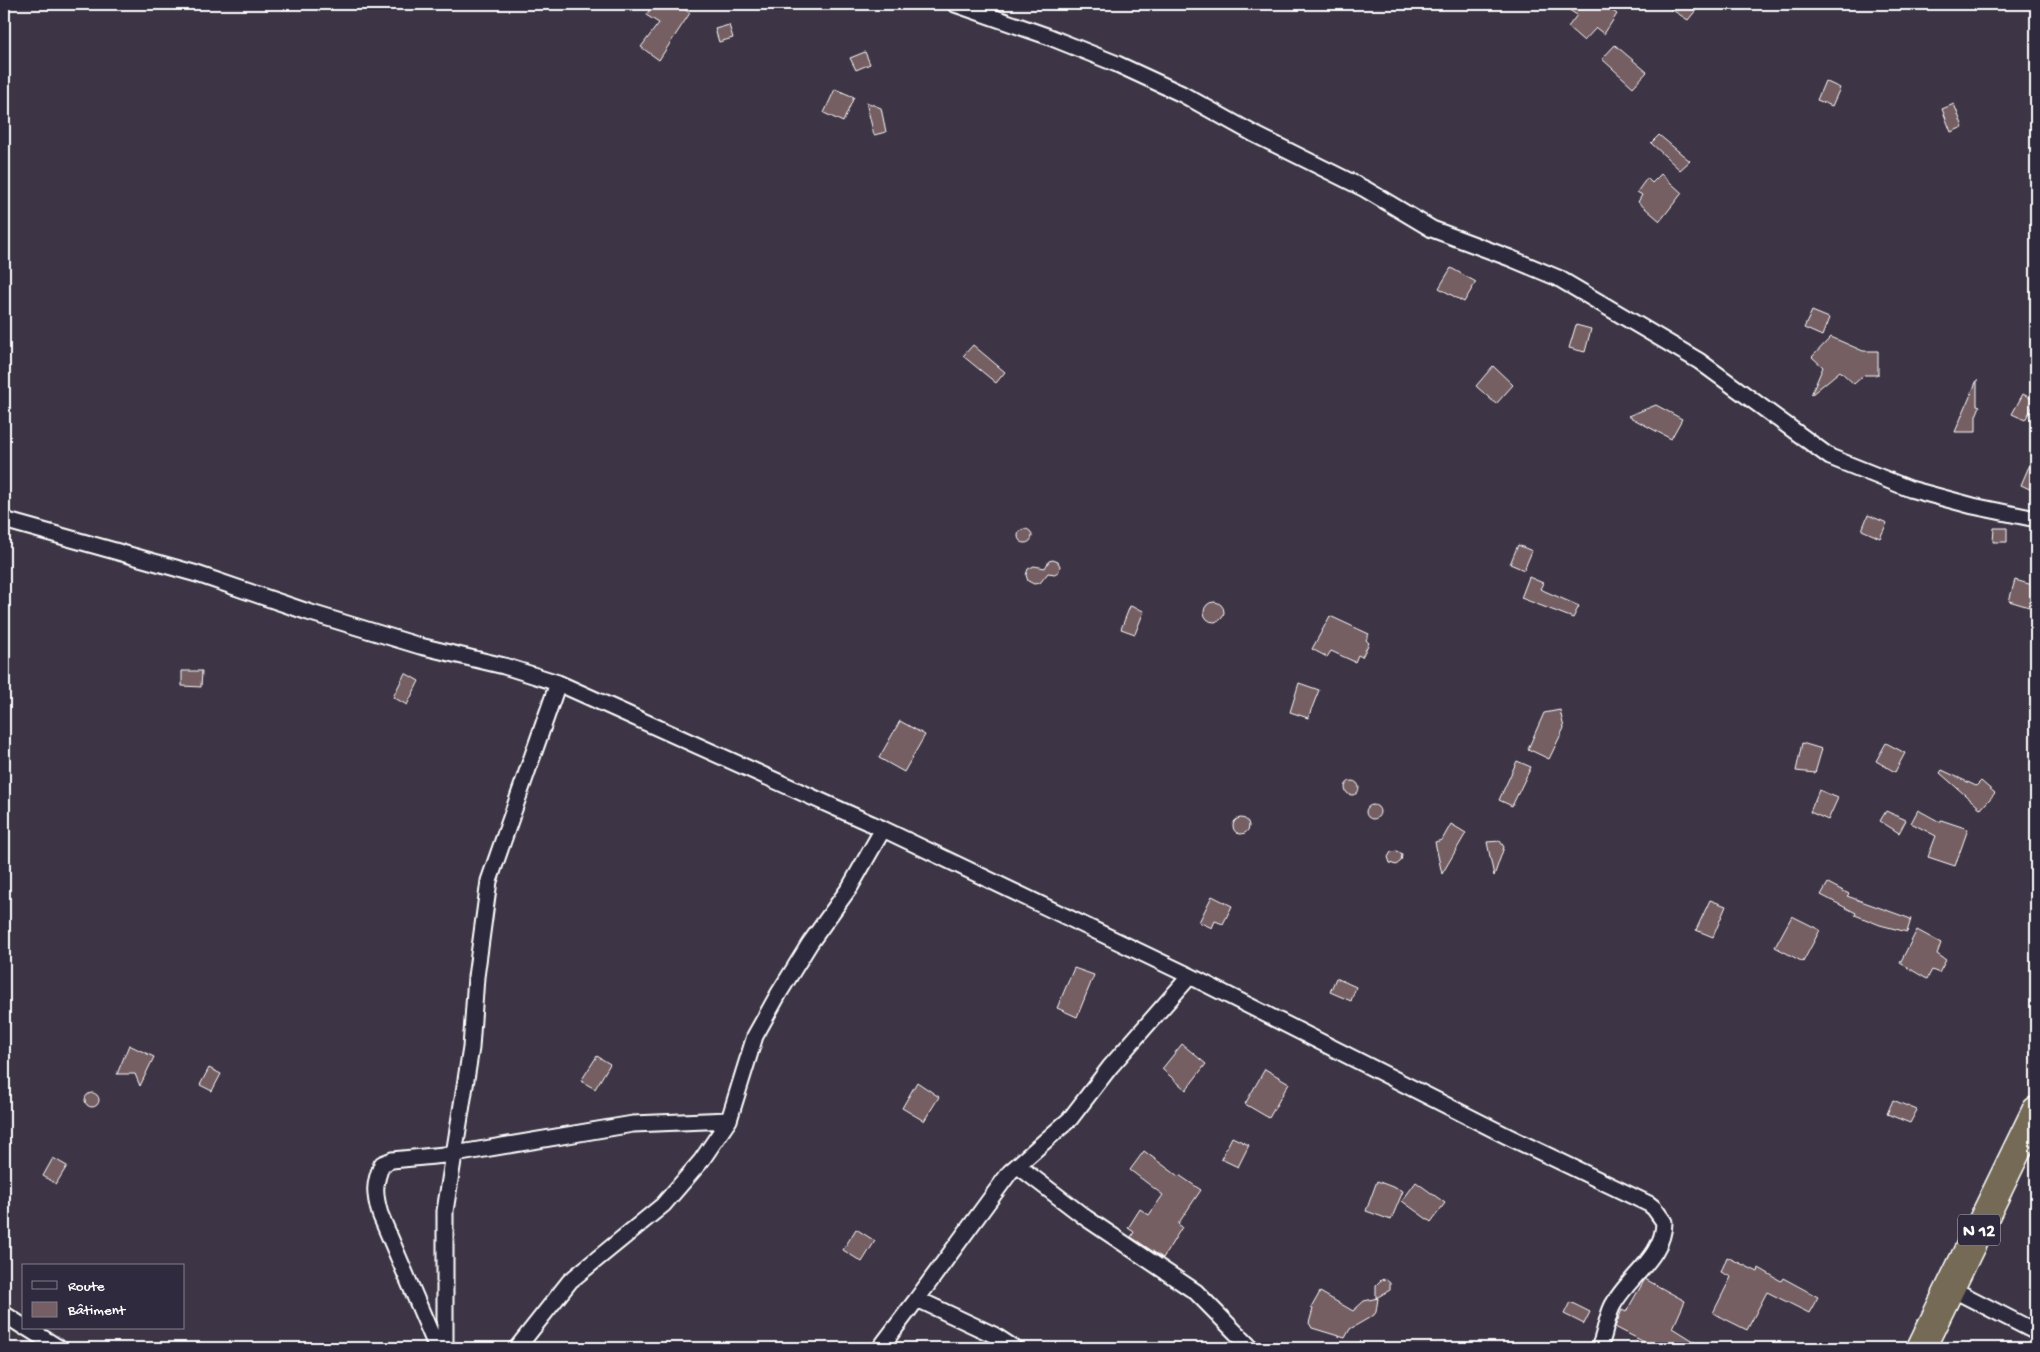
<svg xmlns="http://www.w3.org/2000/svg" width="2040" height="1352" font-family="'Gochi Hand',sans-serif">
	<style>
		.building { fill: #755f64; stroke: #fff }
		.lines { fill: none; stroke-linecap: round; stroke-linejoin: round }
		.street-casing { stroke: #fff; stroke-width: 19 }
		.highway-casing { stroke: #fff; stroke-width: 31 }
		.street { stroke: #2f2a3d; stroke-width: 15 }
		.highway { stroke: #746b55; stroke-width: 28 }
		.labels { text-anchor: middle; stroke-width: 4; stroke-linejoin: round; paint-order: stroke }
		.shield { fill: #2f2a3d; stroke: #c1bfc5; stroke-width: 1 }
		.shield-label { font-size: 18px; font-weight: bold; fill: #fff }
	</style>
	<rect width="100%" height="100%" fill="#3d3545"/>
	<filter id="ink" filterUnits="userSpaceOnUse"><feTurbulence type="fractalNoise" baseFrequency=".02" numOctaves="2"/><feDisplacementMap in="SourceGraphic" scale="10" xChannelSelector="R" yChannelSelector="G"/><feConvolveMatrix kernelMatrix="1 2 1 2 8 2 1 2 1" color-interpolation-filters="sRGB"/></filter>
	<g filter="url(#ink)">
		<path class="building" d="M654 4H676L690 13 659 60 641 47 659 23 646 15Z
			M1560 4H1615L1611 10 1617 14 1604 34 1596 28 1584 41 1568 27 1577 15Z
			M1663 4H1701L1688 20Z
			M729 25 733 38 719 42 715 29Z
			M1615 45 1647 72 1633 87 1602 59Z
			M865 52 870 64 856 70 850 58Z
			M1825 81 1840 88 1832 106 1817 100Z
			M835 89 854 97 843 122 824 113Z
			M866 102 881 108 886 132 874 135Z
			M1954 104 1963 127 1951 132 1942 109Z
			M1659 135 1690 161 1680 170 1651 143Z
			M1661 174 1682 193 1660 221 1638 202 1642 195 1637 192 1647 178 1652 183Z
			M1451 268 1476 282 1464 302 1439 288Z
			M1812 311 1829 318 1822 336 1804 328Z
			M1576 325 1591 329 1585 352 1569 348Z
			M1831 337 1863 351H1878V375H1864L1854 384 1840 371 1811 395 1823 367 1812 357Z
			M973 345 1005 372 996 383 963 356Z
			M1493 366 1513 385 1496 404 1476 386Z
			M1977 380V405L1980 406 1976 416V432H1955Z
			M2023 394 2036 401 2025 420 2012 414Z
			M1656 405 1682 419 1671 439 1628 416Z
			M2036 450V492L2021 485Z
			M1868 515 1887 523 1880 538 1862 530Z
			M1994 528H2007V542H1993Z
			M1018 536a7 7 0 1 1 14 0a7 7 0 1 1-14 0Z
			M1518 545 1532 551 1524 570 1510 564Z
			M1053 560 1058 562 1060 566 1059 571 1055 574 1048 573 1040 583 1034 584 1028 581 1026 575 1028 569 1034 566 1045 568 1049 561Z
			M1529 577 1543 583 1540 589 1579 606 1573 618 1521 598Z
			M2015 580 2036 586 2029 607 2009 601Z
			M1204 612a10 10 0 1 1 20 0a10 10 0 1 1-20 0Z
			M1130 606 1144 611 1135 634 1121 629Z
			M1330 616 1369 634 1366 640 1369 643 1362 657 1358 655 1355 662 1331 651 1327 657 1312 649Z
			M182 671H202L201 687 182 686Z
			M405 673 419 681 407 705 393 697Z
			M1299 683 1319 690 1308 718 1290 712Z
			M1560 710 1564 728 1549 759 1528 749 1544 713Z
			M900 721 925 735 904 772 879 758Z
			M1802 743 1822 749 1815 773 1796 771Z
			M1886 743 1905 753 1895 772 1876 761Z
			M1517 761 1531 767 1512 806 1499 800Z
			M1942 770 1976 786 1981 781 1995 793 1981 809 1940 773Z
			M1345 788a7 7 0 1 1 14 0a7 7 0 1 1-14 0Z
			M1819 790 1838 798 1828 820 1810 812Z
			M1366 812a7 7 0 1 1 14 0a7 7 0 1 1-14 0Z
			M1918 810 1940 822 1941 820 1968 829 1955 866 1928 857 1936 836 1911 823Z
			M1886 811 1906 820 1899 833 1880 821Z
			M1233 826a8 8 0 1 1 16 0a8 8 0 1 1-16 0Z
			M1451 824 1466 833 1442 874 1435 842 1442 840Z
			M1500 841 1504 847 1494 876 1487 842Z
			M1397 851 1402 855 1401 861 1396 865 1390 863 1388 857 1391 852Z
			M1828 883 1849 894 1847 896 1911 919 1907 932 1880 925 1855 915 1856 913 1821 895Z
			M1212 896 1232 906 1223 924 1215 921 1212 928 1199 922Z
			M1710 900 1726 906 1713 937 1696 930Z
			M1792 916 1820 930 1803 962 1775 947Z
			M1917 930 1941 943 1937 954 1946 960 1939 973 1932 970 1927 979 1900 963Z
			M1074 968 1094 975 1077 1017 1057 1008Z
			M1336 978 1356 987 1351 1001 1330 992Z
			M1182 1044 1206 1064 1186 1090 1162 1069Z
			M129 1045 154 1057 140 1086 135 1074H117Z
			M597 1056 610 1064 595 1089 581 1081Z
			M209 1068 221 1074 212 1091 200 1085Z
			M1265 1069 1289 1083 1269 1118 1245 1104Z
			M917 1082 939 1097 924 1121 902 1108Z
			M85 1100a7 7 0 1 1 14 0a7 7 0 1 1-14 0Z
			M1893 1100 1917 1110 1910 1123 1887 1114Z
			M1232 1137 1249 1145 1238 1167 1221 1159Z
			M1144 1151 1178 1176 1179 1175 1201 1190 1178 1224 1182 1227 1163 1258 1131 1237 1134 1232 1128 1228 1140 1209 1149 1215 1163 1195 1130 1170Z
			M53 1158 67 1166 56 1184 43 1176Z
			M1377 1181 1403 1191 1391 1220 1366 1211Z
			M1416 1182 1445 1203 1431 1222 1402 1201Z
			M856 1229 875 1241 862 1262 843 1250Z
			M1727 1257 1758 1272 1759 1268 1781 1281 1783 1278 1818 1297 1809 1313 1767 1292 1747 1330 1713 1313 1731 1277 1721 1272Z
			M1385 1279 1390 1283V1290L1376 1298V1285L1381 1280Z
			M1645 1279 1685 1301 1673 1328 1705 1348H1644L1646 1343 1615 1327 1622 1310 1626 1312Z
			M1320 1292 1353 1311 1364 1301 1378 1298 1376 1312 1374 1315 1350 1329 1345 1338 1312 1328 1309 1323 1313 1309 1311 1308Z
			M1570 1302 1590 1312 1584 1324 1564 1314Z"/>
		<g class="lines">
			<defs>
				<path id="street" d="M955 4 1047 36 1117 64 1182 94 1254 134 1365 189 1432 229 1510 258 1558 278 1699 361 1830 457 1910 489 1973 506 2036 519
					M4 520 197 574 308 612 420 646 504 666 558 683 883 829 1190 976 1507 1136 1649 1204 1654 1208 1664 1222C1664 1258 1626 1278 1612 1307 1606 1320 1605 1335 1599 1348
					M1018 1166 1086 1218 1196 1292 1251 1348
					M1950 1288 2036 1332
					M917 1299 1010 1172 1070 1119 1110 1067 1190 976
					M4 1314 24 1327
					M27 1328 59 1348
					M437 1348 380 1214C374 1193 374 1184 382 1164L392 1160 455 1154 633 1124 729 1120
					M445 1348V1211L471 1048 476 977 489 881 558 683
					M517 1348 570 1281 663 1205 701 1161 729 1120 755 1036 779 993 810 943 850 887 883 829
					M880 1348 917 1299 994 1335 1014 1348"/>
				<path id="highway" d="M1921 1348 2036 1111"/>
			</defs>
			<use href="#street" class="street-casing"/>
			<use href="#highway" class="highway-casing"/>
			<use href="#street" class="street"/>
			<use href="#highway" class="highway"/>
		</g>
	</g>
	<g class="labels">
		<rect class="shield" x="1958" y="1214.5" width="42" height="31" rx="4"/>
		<g class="shield-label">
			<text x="1979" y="1236">N 12</text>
		</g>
	</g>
	<rect width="2040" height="1352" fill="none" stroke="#2f2a3d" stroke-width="20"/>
	<rect x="10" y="10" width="2020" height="1332" fill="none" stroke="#fff" stroke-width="2" filter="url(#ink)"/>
	<rect x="22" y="1264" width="162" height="65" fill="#2f2a3d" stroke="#827f8b"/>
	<rect x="32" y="1281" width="25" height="8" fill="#2f2a3d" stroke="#827f8b"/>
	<text x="68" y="1290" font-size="15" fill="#ffffff">Route</text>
	<rect x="32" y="1302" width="25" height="15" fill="#755f64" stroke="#827f8b"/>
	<text x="68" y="1314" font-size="15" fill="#ffffff">Bâtiment</text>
</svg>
